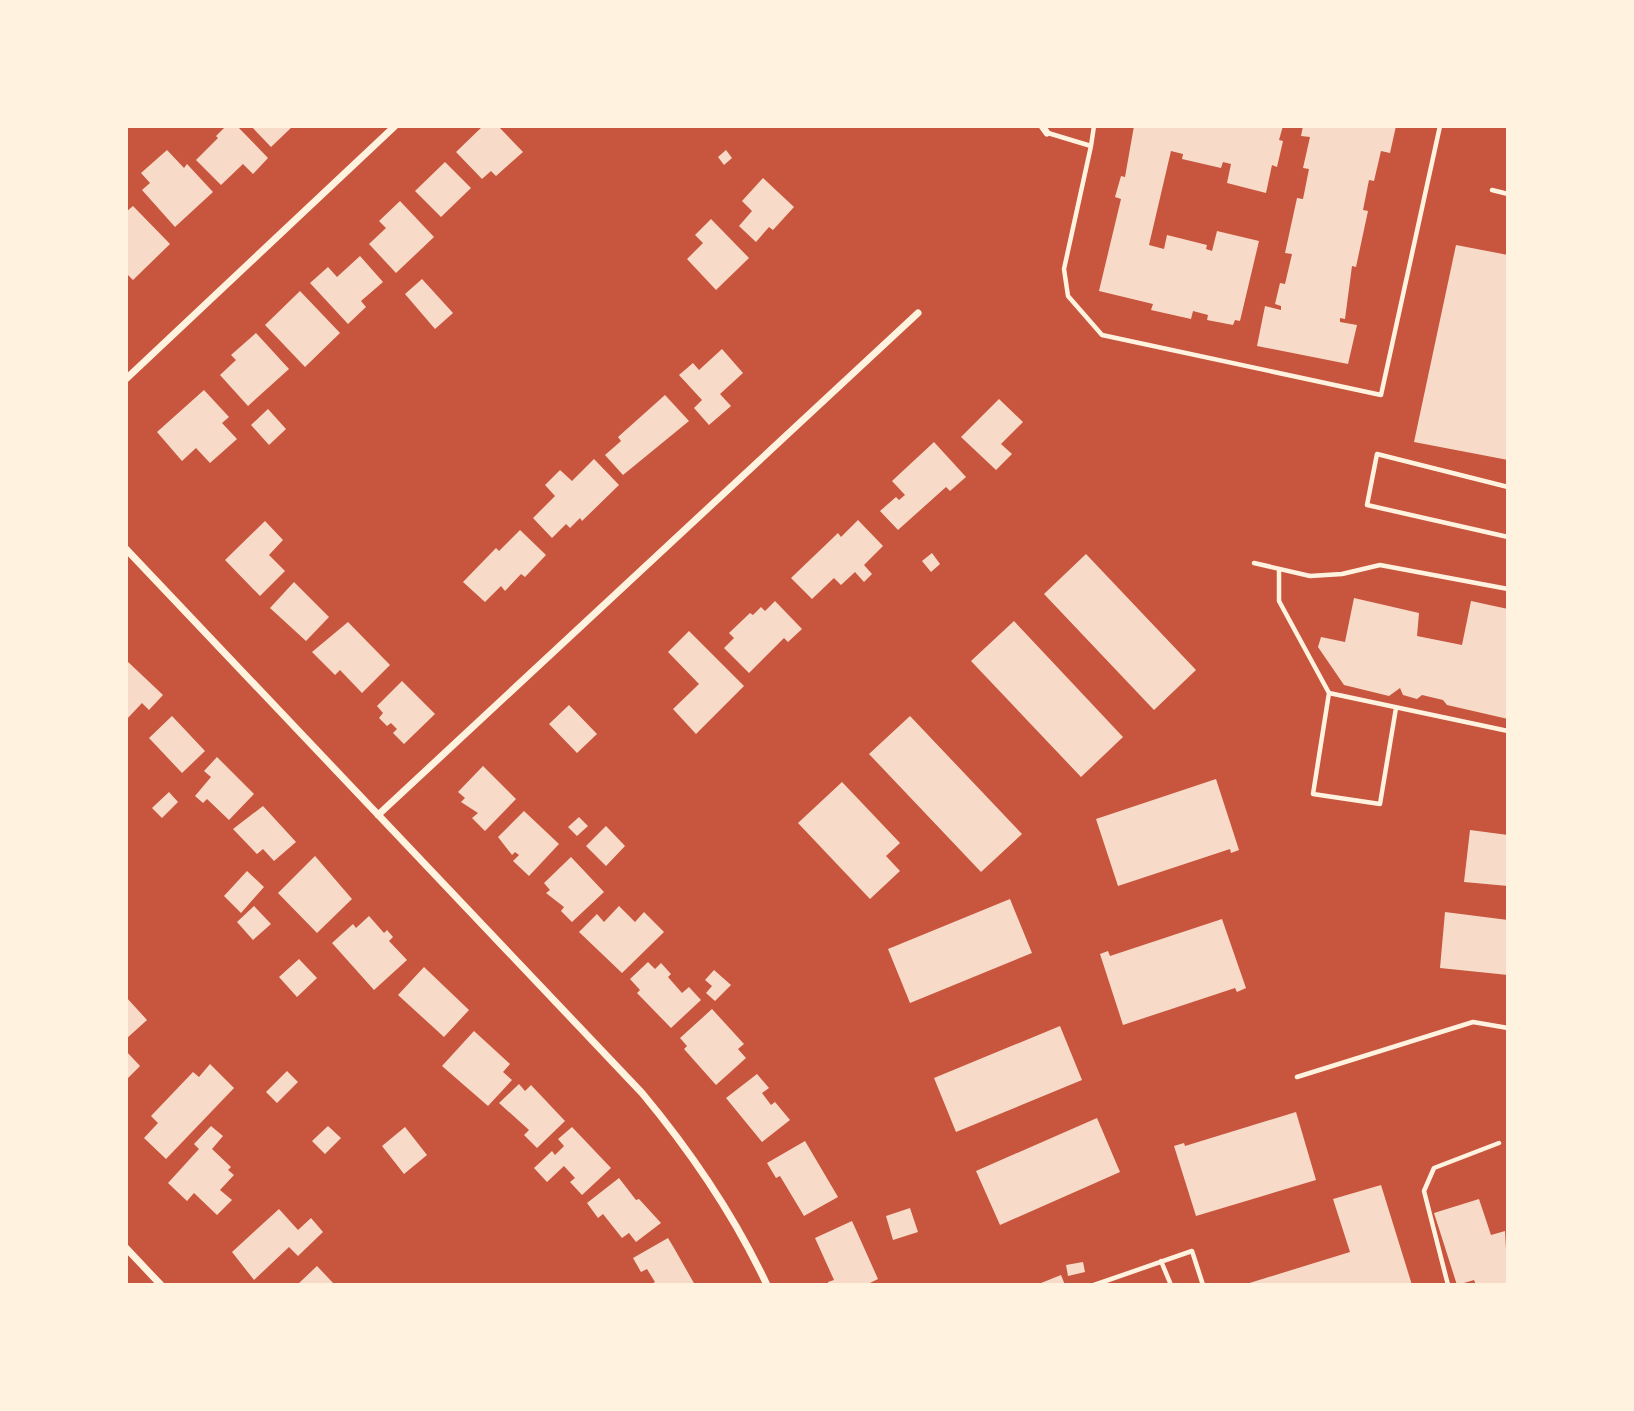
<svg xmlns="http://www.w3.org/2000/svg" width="1634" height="1411" font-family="Rubik,sans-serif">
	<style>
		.building { fill: #f7dbc8 }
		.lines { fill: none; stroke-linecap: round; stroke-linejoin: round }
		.service { stroke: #fff3e0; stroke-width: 4.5 }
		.minor { stroke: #fff3e0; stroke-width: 7 }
	</style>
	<rect width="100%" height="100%" fill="#c8553d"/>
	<path class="building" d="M226 126H237L268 158 253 174 243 164 221 185 196 160 218 138 216 136Z
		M251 126H293L271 147Z
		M483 126H498L523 152 496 176 491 171 482 179 456 152Z
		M1134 126H1283L1279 140 1283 141 1277 167 1272 165 1266 193 1227 183 1231 164 1223 162 1221 168 1182 159 1183 154 1171 151 1149 245 1164 249 1167 235 1207 245 1206 249 1212 251 1217 231 1259 241 1240 321 1235 320 1233 325 1207 320 1208 315 1193 311 1191 319 1151 310 1153 304 1099 291 1121 199 1115 197 1121 176 1125 177Z
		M1303 126H1396L1390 153 1381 151 1374 181 1369 180 1363 210 1368 211 1356 267 1352 266 1345 319 1340 318V322L1357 325 1348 364 1257 346 1265 306 1281 310V306L1275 304 1280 283 1285 284 1292 254 1285 253 1297 198 1303 199 1309 169 1303 168 1310 137 1301 136Z
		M167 150 184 168 187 164 213 192 175 227 142 190 150 183 141 173Z
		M726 150 732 158 724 165 718 157Z
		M445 162 471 188 441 217 415 191Z
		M763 178 794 207 773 230 769 227 756 242 739 226 752 211 742 201Z
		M400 201 434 237 396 273 369 244 386 228 379 221Z
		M133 206 170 244 133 280 126 273V212Z
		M711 219 749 258 716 290 687 259 703 243 695 235Z
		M1456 245 1508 255V460L1414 442Z
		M360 256 383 282 361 301 366 307 348 324 310 283 328 267 337 277Z
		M422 279 453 313 435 329 405 294Z
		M300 291 340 333 305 367 265 325Z
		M256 333 289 369 248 406 220 375 236 360 231 355Z
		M722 349 743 373 720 394 731 406 709 425 694 408 702 400 679 375 693 363 699 370Z
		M204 390 229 417 222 423 237 439 210 463 196 448 182 461 157 432Z
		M665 395 689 421 623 475 605 455 621 441 618 437Z
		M999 399 1023 422 1001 444 1012 454 996 470 961 437Z
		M268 409 286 429 269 445 251 425Z
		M934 442 966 477 950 491 946 487 898 530 880 511 896 497 899 500 905 495 892 481Z
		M594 459 619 485 582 521 580 518 570 528 566 524 552 538 533 518 555 496 545 485 560 470 572 481Z
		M858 520 883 546 864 565 872 574 864 582 855 572 841 585 834 578 812 599 791 578 838 533 841 537Z
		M265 521 283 540 269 555 285 571 260 596 225 560Z
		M520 530 546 555 525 577 521 574 505 591 501 586 485 602 463 582 496 548 499 551Z
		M932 553 940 564 931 572 922 561Z
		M1086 554 1196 670 1154 710 1044 594Z
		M294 582 329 617 306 641 270 608Z
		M1354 598 1419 613 1417 636 1462 645 1471 601 1508 609V719L1447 705 1443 700 1422 695 1417 699 1403 695 1400 688 1389 696 1344 685 1318 647 1321 637 1345 642Z
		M775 601 802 629 788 642 784 638 749 673 724 648 734 638 729 633 750 613 753 615 761 607 765 611Z
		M1014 621 1123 737 1081 777 971 661Z
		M348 622 390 665 362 693 340 670 335 675 312 652Z
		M689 631 744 686 696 734 673 709 699 684 668 652Z
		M126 660 163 695 149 710 142 703 126 720Z
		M402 681 435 714 404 744 393 733 397 729 391 723 387 726 379 718 383 713 377 706Z
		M569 705 597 734 577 753 549 724Z
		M172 716 205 751 182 773 149 738Z
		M910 716 1022 834 981 872 869 754Z
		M217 757 254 794 229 820 207 799 203 803 195 796 211 777 204 771Z
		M483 766 516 799 485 831 472 818 478 813 461 802 465 798 458 792Z
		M1216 779 1239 850 1231 853 1230 849 1118 886 1096 819Z
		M842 782 900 843 886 856 900 871 870 899 798 823Z
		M169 792 178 802 162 818 152 808Z
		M263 806 296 842 274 861 263 849 257 854 233 829Z
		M524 811 559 844 529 876 513 861 519 855 515 852 512 855 498 837Z
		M579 817 588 826 577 836 568 827Z
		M606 826 625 846 606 866 586 846Z
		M1470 830 1508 835V886L1464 882Z
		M315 856 352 899 317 933 278 893Z
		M571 857 604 892 572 922 561 911 564 907 546 893 550 890 544 883Z
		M247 871 264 887 241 913 224 896Z
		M1010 899 1032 953 910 1003 888 949Z
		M254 906 271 924 253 940 237 922Z
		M619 906 635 922 644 912 664 932 622 973 579 932 597 914 604 922Z
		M1445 912 1508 920V975L1440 968Z
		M369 916 384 933 387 930 393 937 389 941 407 960 374 990 332 943 353 924 356 928Z
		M1222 919 1246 988 1237 992 1235 988 1123 1025 1100 954 1108 951 1110 956Z
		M299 959 317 978 297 997 279 977Z
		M648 962 655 969 661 963 671 974 668 977 682 993 689 987 701 1000 671 1028 637 993 640 990 630 979Z
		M424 967 469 1010 444 1037 398 995Z
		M714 970 731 985 715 1001 706 993 712 986 705 980Z
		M126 997 147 1020 126 1039Z
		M712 1009 744 1044 738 1049 746 1058 716 1085 684 1049 687 1046 680 1038Z
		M1060 1026 1082 1080 956 1132 934 1078Z
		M474 1031 510 1064 503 1072 512 1080 488 1106 442 1066Z
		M126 1051 140 1066 126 1080Z
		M210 1064 234 1088 166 1159 144 1138 158 1123 151 1116 193 1072 199 1077Z
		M287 1071 298 1082 277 1103 266 1092Z
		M757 1074 769 1088 762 1093 771 1105 775 1102 790 1120 762 1142 726 1098Z
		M519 1084 525 1091 531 1085 565 1121 537 1148 524 1135 529 1130 499 1103Z
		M1296 1112 1316 1180 1196 1216 1174 1146 1184 1143 1185 1146Z
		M1097 1118 1120 1172 1000 1225 976 1171Z
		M211 1126 223 1136 212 1149 231 1167 228 1170 234 1175 220 1190 232 1200 217 1215 194 1193 187 1201 168 1183 199 1149 194 1144Z
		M328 1126 341 1138 325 1154 312 1141Z
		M405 1127 427 1155 404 1174 382 1146Z
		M572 1127 611 1168 582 1195 570 1182 575 1178 564 1166 547 1182 534 1168 552 1151 555 1155 564 1146 558 1139Z
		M805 1141 838 1197 804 1216 780 1176 776 1178 767 1163Z
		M619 1178 636 1200 639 1199 661 1223 636 1242 629 1233 622 1238 603 1214 598 1218 587 1203Z
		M1381 1185 1412 1285H1243L1350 1252 1333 1199Z
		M1479 1199 1491 1235 1505 1231 1508 1285H1476L1474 1280 1457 1285 1434 1213Z
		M910 1208 918 1232 893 1240 886 1216Z
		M279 1209 298 1230 311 1218 323 1232 298 1256 289 1247 254 1280 232 1252Z
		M852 1221 878 1279 866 1285H829L828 1282 834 1280 815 1238Z
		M668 1238 674 1248 695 1285H650L655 1282 647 1269 641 1272 633 1258Z
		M1083 1262 1085 1272 1068 1276 1066 1265Z
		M317 1266 335 1285H297Z
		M1061 1275 1065 1285H1036Z"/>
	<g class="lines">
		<path class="service" d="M1048 133 1091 146 1094 126
			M1091 146 1064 269 1068 296 1102 335 1381 395 1440 126
			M1492 190 1508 194
			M1508 487 1377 454 1367 505 1508 537
			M1254 563 1310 576 1342 574 1380 565 1508 589
			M1279 569V601L1329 693
			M1396 708 1380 804 1313 794 1329 693 1508 731
			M1297 1077 1473 1022 1508 1028
			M1161 1261 1171 1285
			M1094 1285 1192 1251 1203 1285
			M1448 1285 1424 1191 1434 1168 1499 1143"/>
		<path class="minor" d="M1042 126 1047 133
			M126 379 395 126
			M126 549 642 1093C692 1153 734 1215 767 1285
			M378 815 918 313
			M126 1248 161 1285"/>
	</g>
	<rect width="1634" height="1411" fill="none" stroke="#fff3e0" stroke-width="256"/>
</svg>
